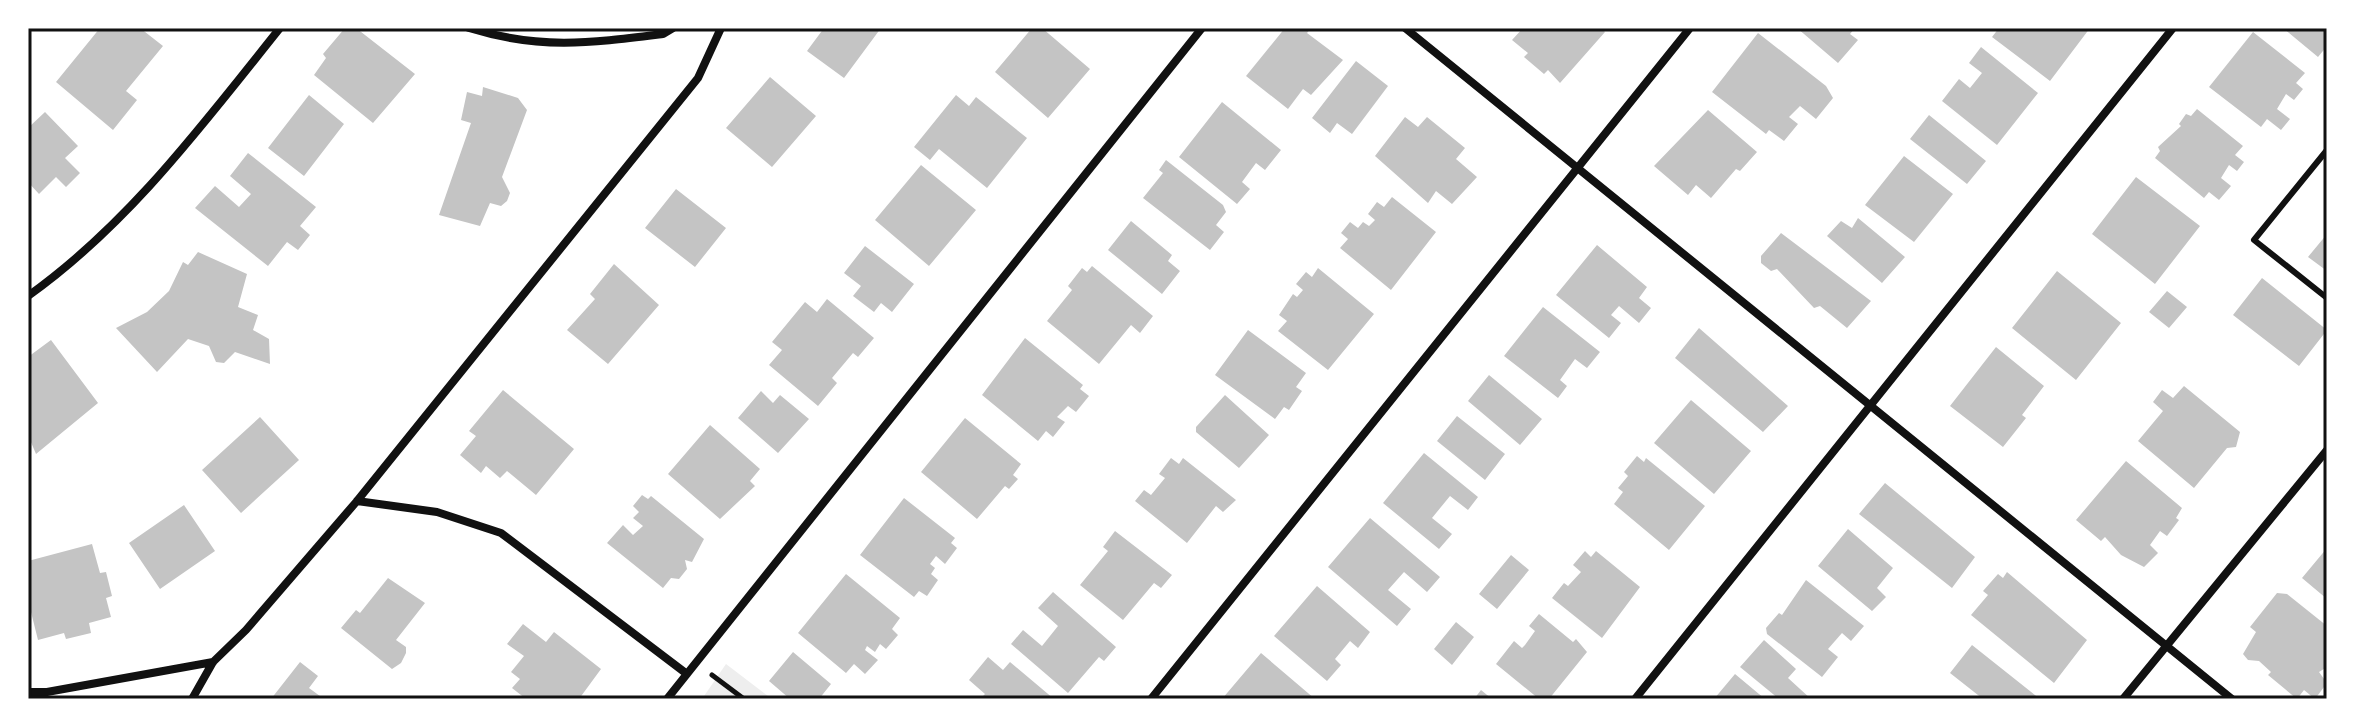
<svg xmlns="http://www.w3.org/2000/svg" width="2355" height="727" font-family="Jost,sans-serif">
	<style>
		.green { fill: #eee }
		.building { fill: #c4c4c4 }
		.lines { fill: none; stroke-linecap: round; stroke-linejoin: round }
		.path { stroke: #111; stroke-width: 5 }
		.service { stroke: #111; stroke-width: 6 }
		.minor { stroke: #111; stroke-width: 8 }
		.neatline { fill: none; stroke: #111; stroke-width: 3 }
	</style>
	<rect width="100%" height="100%" fill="#fff"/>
	<path class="green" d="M726 664 772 699H702Z"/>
	<path class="building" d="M100 28H140L163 46 126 91 137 100 113 130 56 82Z
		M345 28H356L415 74 373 123 314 75 326 58 323 54Z
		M824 28H881L844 78 807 51Z
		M1032 28H1042L1090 69 1048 118 995 72Z
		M1285 28H1311L1307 33 1343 60 1311 95 1303 89 1288 109 1246 76Z
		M1523 28H1601L1605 32 1560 83 1548 70 1544 74 1524 57 1528 53 1512 40Z
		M1797 28H1855L1850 34 1858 40 1838 63Z
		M1999 28H2090L2050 81 1992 37Z
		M2283 28H2327V46L2318 57Z
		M2253 32 2305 73 2296 83 2303 89 2294 100 2286 94 2277 109 2290 119 2281 130 2267 119 2261 127 2209 87Z
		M1758 33 1826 86 1833 98 1816 119 1800 106 1789 117 1798 124 1784 141 1769 130 1766 134 1712 92Z
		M1981 47 2038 93 1997 145 1942 101 1959 79 1970 88 1982 73 1969 63Z
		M1356 61 1388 86 1352 134 1337 123 1330 133 1312 118Z
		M770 77 816 116 772 167 726 128Z
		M483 87 518 98 527 110 502 177 510 193 507 201 501 206 490 203 480 226 439 215 471 123 461 120 467 92 482 96Z
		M309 95 344 124 304 176 268 148Z
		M956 95 969 106 976 97 1027 138 987 188 939 149 930 160 914 147Z
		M1222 102 1281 150 1265 170 1256 163 1242 182 1250 189 1237 204 1179 157Z
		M2197 109 2243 146 2235 155 2244 162 2237 171 2229 165 2221 178 2231 186 2219 200 2209 192 2204 198 2155 158 2160 151 2158 147 2181 126 2179 124 2186 114 2191 116Z
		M1708 110 1757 152 1740 171 1736 169 1711 198 1696 185 1688 195 1654 166Z
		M45 112 78 146 65 158 80 173 66 187 56 177 39 194 28 182V128Z
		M1929 115 1986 161 1967 184 1910 139Z
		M1405 117 1418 127 1427 117 1465 148 1456 159 1477 177 1452 204 1436 191 1428 203 1375 156Z
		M248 153 316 207 300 226 310 235 298 250 287 242 268 266 195 208 215 186 239 207 251 194 230 176Z
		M1904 156 1953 194 1914 242 1865 205Z
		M1166 160 1223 205 1226 212 1216 225 1224 232 1210 250 1143 198 1163 173 1159 170Z
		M921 165 976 210 929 266 875 220Z
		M2136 177 2200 226 2155 284 2092 234Z
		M676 189 726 228 695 267 645 228Z
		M1392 197 1436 232 1391 290 1340 248 1348 239 1341 233 1350 222 1358 228 1363 222 1369 226 1375 220 1368 214 1377 202 1384 207Z
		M1858 218 1905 257 1882 283 1827 236 1841 221 1852 228Z
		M1131 221 1172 255 1168 261 1180 271 1162 294 1108 250Z
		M1781 233 1871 301 1847 328 1820 306 1814 308 1777 269 1771 271 1761 263V256Z
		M2327 234V271L2308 257Z
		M1597 245 1647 287 1639 298 1651 308 1639 323 1619 306 1611 315 1621 323 1609 338 1556 295Z
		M865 246 914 284 892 312 881 303 874 312 853 296 861 286 844 273Z
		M198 252 247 274 238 307 258 315 253 330 269 339 270 364 235 352 224 363 216 362 209 346 188 339 157 372 116 328 147 312 169 291 183 262 188 265Z
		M614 264 659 305 608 364 567 330 595 299 590 294Z
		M1092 266 1153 316 1140 333 1131 325 1099 364 1047 321 1072 290 1068 286 1082 268 1087 272Z
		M1318 268 1374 314 1328 370 1278 331 1287 321 1279 315 1293 294 1297 297 1303 290 1296 284 1306 272 1312 277Z
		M2057 271 2121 323 2076 380 2012 328Z
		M2262 278 2327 330 2299 366 2233 315Z
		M2167 291 2187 307 2169 328 2149 312Z
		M827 299 874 338 858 357 853 353 832 378 837 383 818 406 769 365 782 350 772 342 805 302 817 312Z
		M1543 307 1600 352 1587 368 1575 359 1560 380 1567 386 1558 398 1504 356Z
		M1699 328 1788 406 1763 432 1675 358Z
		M1248 330 1306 373 1296 387 1302 391 1289 410 1284 407 1275 419 1215 375Z
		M1025 338 1083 385 1080 389 1089 396 1076 412 1068 406 1057 417 1065 422 1053 437 1046 431 1038 441 982 395Z
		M51 340 98 403 36 454 28 435V357Z
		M1996 347 2044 386 2022 415 2026 418 2003 447 1950 406Z
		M1489 375 1542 419 1520 445 1468 401Z
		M2184 386 2240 432 2236 447 2227 448 2194 488 2138 441 2163 411 2153 402 2162 390 2173 398Z
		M503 390 574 449 536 495 507 471 500 478 486 466 481 473 460 455 476 436 469 431Z
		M761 391 773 403 780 395 809 419 778 453 738 418Z
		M1225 395 1269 435 1239 468 1196 432V427Z
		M1691 400 1751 451 1714 494 1654 443Z
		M1457 416 1505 454 1485 480 1437 441Z
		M260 417 299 460 241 513 202 470Z
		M965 418 1021 464 1013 475 1018 479 1009 489 1005 486 977 519 921 472Z
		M710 425 760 469 750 481 755 486 720 519 668 474Z
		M1424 453 1478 497 1468 510 1450 496 1432 518 1452 534 1439 549 1383 503Z
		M1637 456 1644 462 1646 458 1705 506 1669 550 1614 504 1623 492 1618 488 1628 476 1624 472Z
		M1171 458 1179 464 1183 458 1236 500 1223 512 1216 506 1187 543 1135 501 1144 490 1151 495 1165 478 1159 474Z
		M2126 461 2182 508 2176 518 2179 520 2167 536 2160 531 2150 545 2158 553 2144 567 2121 555 2105 537 2101 541 2076 520Z
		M1885 483 1975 557 1952 588 1859 514Z
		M642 495 648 499 651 496 704 539 692 562 685 560 687 569 679 579 671 578 663 588 607 543 623 525 633 535 643 526 633 518 639 512 633 506Z
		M904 498 955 538 951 543 957 548 945 564 936 556 930 564 935 568 931 574 938 580 927 596 919 591 914 597 860 555Z
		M184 505 215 551 160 589 129 543Z
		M1370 518 1440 577 1427 592 1404 572 1388 590 1411 609 1397 626 1328 567Z
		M1848 529 1893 568 1877 588 1886 597 1872 611 1818 566Z
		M1115 531 1172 575 1161 588 1154 583 1123 620 1080 585 1108 551 1103 547Z
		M92 544 100 573 106 572 112 596 106 598 111 617 89 623 91 633 66 639 64 633 38 640 28 600V561Z
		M2327 548V599L2302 578Z
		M1585 551 1591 557 1596 551 1640 587 1602 638 1552 598 1564 583 1568 586 1581 572 1573 565Z
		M1511 555 1529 570 1497 609 1479 594Z
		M2007 572 2087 640 2054 683 1971 615 1988 595 1983 591 1998 574 2003 578Z
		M846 574 900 618 892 629 898 635 886 649 880 644 875 652 867 646 865 650 878 660 865 674 854 664 846 673 798 633Z
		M388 578 425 603 396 640 406 647V653L401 663 392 669 341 628 356 610 360 613Z
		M1806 580 1864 626 1851 641 1842 633 1828 649 1838 657 1822 677 1767 634 1766 628 1779 613 1782 615Z
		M1317 586 1370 632 1358 648 1350 641 1335 659 1341 665 1327 681 1274 636Z
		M1053 592 1116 647 1104 661 1099 657 1068 693 1011 644 1023 630 1042 646 1058 626 1038 608Z
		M2277 593 2287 594 2327 626V667L2319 672 2327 683 2315 699 2304 690 2297 699 2268 675 2271 672 2259 661 2248 660 2243 654 2256 632 2250 627Z
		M1539 614 1573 642 1576 639 1587 652 1549 699H1539L1496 664 1514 641 1522 648 1525 645 1535 631 1529 626Z
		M1456 622 1474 637 1452 665 1434 649Z
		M523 624 546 642 554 632 601 669 579 699H526L512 688 520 679 511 672 524 656 507 644Z
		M1764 640 1796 669 1788 678 1811 699H1779L1740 667Z
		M1972 645 2040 699H1983L1950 673Z
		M793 652 831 684 819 699H790L769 681Z
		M1261 653 1315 699H1222Z
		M988 657 1003 670 1010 662 1054 699H980L985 694 969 680Z
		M300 662 318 676 309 688 324 699H271Z
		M1735 674 1765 699H1714Z
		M1481 690 1492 699H1474Z"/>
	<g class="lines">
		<path class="path" d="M712 675 744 699"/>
		<path class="service" d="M2327 150 2254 240 2327 298"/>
		<path class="minor" d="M469 28C540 50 591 43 663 34L673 28
			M1405 28 2232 699
			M28 296C129 224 203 124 280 28
			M357 501 437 512 501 533 687 674
			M28 692H47L213 662
			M192 699 213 662 246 630 357 501 698 78 721 28
			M667 699 1202 28
			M1151 699 1690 28
			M1635 699 2173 28
			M2123 699 2327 450"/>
	</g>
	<rect width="2355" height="727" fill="none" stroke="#ffffff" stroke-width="60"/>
	<rect x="30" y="30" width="2295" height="667" class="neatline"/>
</svg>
